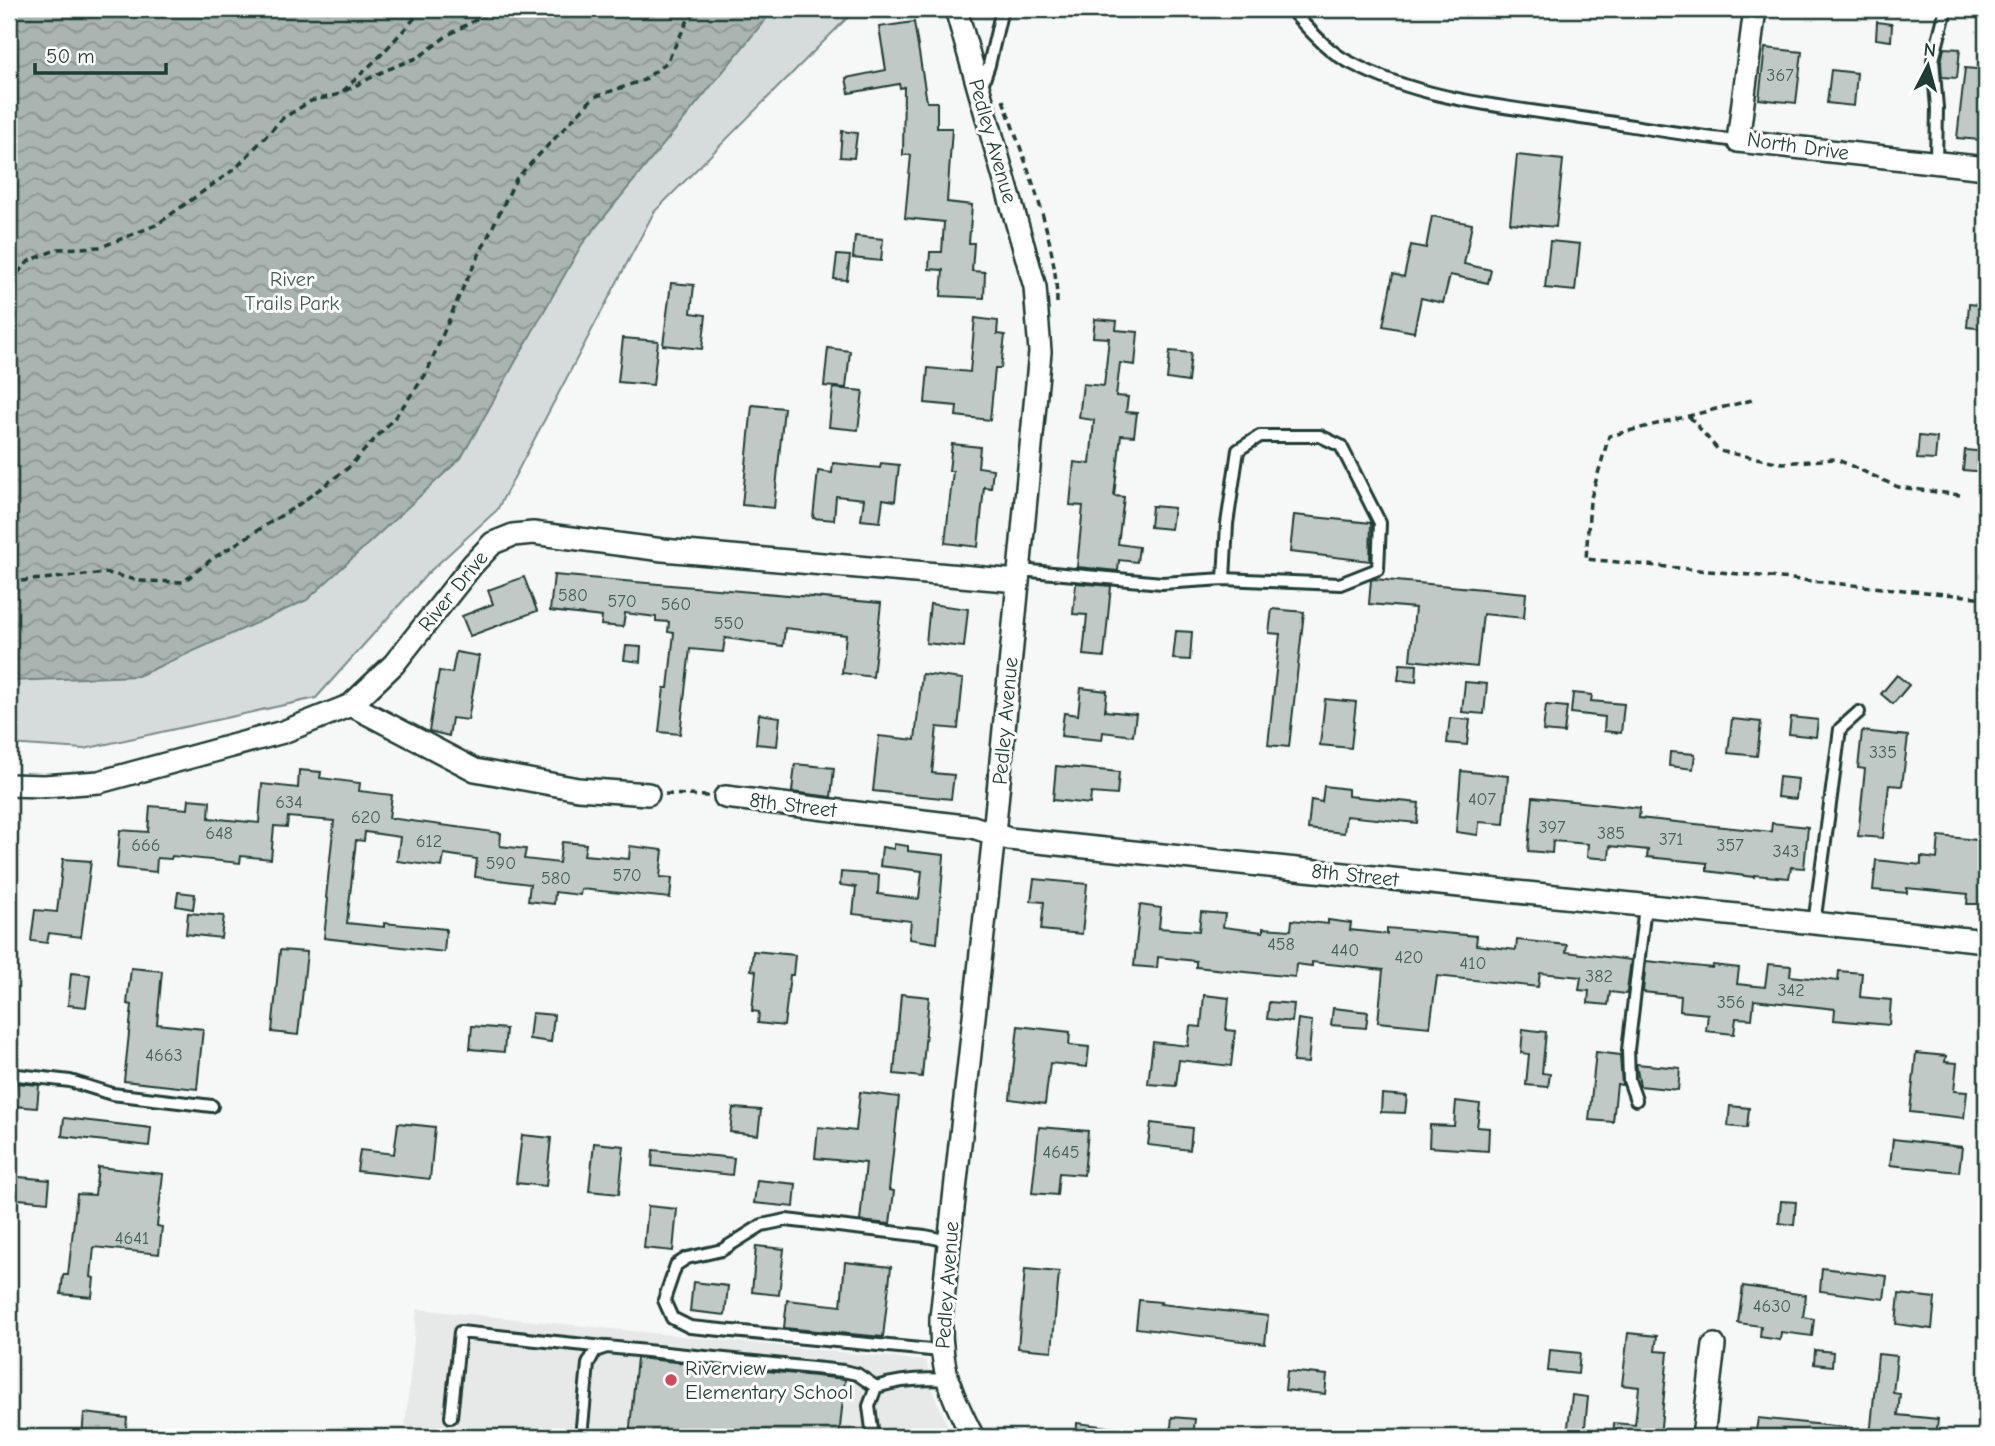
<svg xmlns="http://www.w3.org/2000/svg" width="1995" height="1446" font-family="'Comic Neue',sans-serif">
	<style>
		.built { fill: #e6e9e8 }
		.green { fill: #d6dcdb; stroke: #7a8c88; stroke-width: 2 }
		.water { fill: url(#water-waves); stroke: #72857f; stroke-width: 2 }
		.building { fill: #c0c9c6; stroke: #1f3d34; stroke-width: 2 }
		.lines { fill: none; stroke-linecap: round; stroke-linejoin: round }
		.lane-casing { stroke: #1f3d34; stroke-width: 16 }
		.street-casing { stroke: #1f3d34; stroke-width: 26 }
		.path { stroke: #1f3d34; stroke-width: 3.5; stroke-dasharray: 7 5; stroke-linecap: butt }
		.lane { stroke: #fff; stroke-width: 10 }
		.street { stroke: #fff; stroke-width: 21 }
		.poi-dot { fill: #d1495b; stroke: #fff; stroke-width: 2.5 }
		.labels { text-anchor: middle; stroke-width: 6; stroke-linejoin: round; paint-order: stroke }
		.number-label { font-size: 18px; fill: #476058 }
		.street-label { font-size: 21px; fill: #1f3d34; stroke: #fff }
		.park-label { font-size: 21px; fill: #445d55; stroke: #fff }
		.poi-label { font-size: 21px; fill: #1f3d34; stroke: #fff; text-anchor: start }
	</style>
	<defs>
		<pattern id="water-waves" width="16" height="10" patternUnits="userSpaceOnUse" patternTransform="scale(1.75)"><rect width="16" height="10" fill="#aab5b1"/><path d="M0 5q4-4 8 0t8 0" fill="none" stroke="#8a9491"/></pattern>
	</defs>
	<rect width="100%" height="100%" fill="#f6f7f7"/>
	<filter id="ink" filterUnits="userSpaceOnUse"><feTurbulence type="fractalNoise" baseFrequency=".0143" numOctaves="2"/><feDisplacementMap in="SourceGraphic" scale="14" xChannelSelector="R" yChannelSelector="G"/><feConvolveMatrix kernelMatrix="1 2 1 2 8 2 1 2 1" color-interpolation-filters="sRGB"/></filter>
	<g filter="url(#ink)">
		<path class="built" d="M417 1309 926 1361 936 1400 953 1437H404Z"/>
		<path class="green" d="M9 9H856L654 212 497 510 428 573 316 698 84 749 9 744Z"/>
		<path class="water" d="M9 9H774L582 244 461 458 307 600 138 676 9 681Z"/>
		<path class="building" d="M914 22 927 102H937V128H952L947 202 972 205 969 243H974L972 271 985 272 984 298 941 296 943 270 929 269 930 252H942L944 222 905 218 911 155H903L904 87 900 88 899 84 849 93 846 78 886 70 879 27Z
			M1877 22 1892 24 1891 41 1876 39Z
			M1765 48 1802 52 1796 103 1759 99Z
			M1944 48 1960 49 1957 78 1942 77 1941 62Z
			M1965 68 1986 70 1981 140 1957 138Z
			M1831 70 1857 73 1854 106 1827 103Z
			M842 131 857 133 854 158 840 157Z
			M1517 155 1563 160 1556 227 1510 223Z
			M1432 216 1472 224 1464 264 1491 270 1488 283 1450 275 1443 303 1421 298 1414 332 1383 326 1393 274 1404 277 1411 245 1426 248Z
			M855 236 883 239 881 261 853 258Z
			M1550 241 1580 244 1575 291 1545 288Z
			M837 255 850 256 847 280 834 279Z
			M671 283 694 285 691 313 706 315 702 349 663 345Z
			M1969 304 1986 306V329L1967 327Z
			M975 318 998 321 997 334 1005 335 1001 368H995L990 420 956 416 957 406 925 403 928 368 970 372Z
			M1095 319 1117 321 1116 330 1138 332 1135 365 1120 363 1116 396 1128 397 1126 412 1137 413 1134 436 1121 435 1114 496 1124 497 1118 544 1139 547 1137 562 1119 560 1118 571 1077 567 1083 506 1070 505 1074 462 1090 464 1094 420 1079 418 1083 384 1104 386 1109 338 1093 337Z
			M623 338 658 341 653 385 618 382Z
			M828 348 850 351 846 388 824 386Z
			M1170 351 1191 353 1188 382 1167 379Z
			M833 388 863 391 858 430 829 427Z
			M752 405 784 408 774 508 742 505Z
			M1919 436 1937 438 1935 460 1917 459Z
			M952 444 980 447 978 467 993 469 991 488 984 487 978 547 945 543 953 471H949Z
			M1965 450 1986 452V472L1963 470Z
			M833 463 880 468 881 463 899 465 895 501 883 499 880 522 861 520 864 499 836 496 834 520 813 518 818 471 832 473Z
			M1152 506 1174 508 1171 529 1150 527Z
			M1294 515 1371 523 1370 561 1290 552Z
			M554 575 881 603 873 677 842 673 846 635 785 628 783 646 725 638 723 652 690 649 680 734 659 732 664 688H668L674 633 668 632 669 622 656 621V617L625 613 623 627 601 625 602 617 550 611Z
			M524 577 537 611 470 636 462 616 493 604 488 590Z
			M1374 579 1526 593 1524 618 1483 614 1477 667 1410 660 1415 608 1369 604 1371 580Z
			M1076 583 1111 586 1104 657 1083 655 1087 615 1073 614Z
			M930 604 968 609 964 647 926 643Z
			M1272 609 1304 612 1289 747 1268 745 1280 634 1269 633Z
			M1176 631 1192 632 1190 660 1173 659Z
			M626 646 641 647 640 662 624 660Z
			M456 652 479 656 468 720 452 718 449 736 429 731 439 671 452 673Z
			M1400 664 1417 665 1416 682 1398 680Z
			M922 674 963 679 958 729 937 727 932 773 954 775 951 799 873 791 879 736 915 740Z
			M1897 675 1909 685 1893 704 1881 694Z
			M1465 682 1487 684 1484 714 1462 712Z
			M1081 688 1107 691 1105 711 1136 714 1133 736 1103 732 1102 740 1061 736 1064 713 1078 715Z
			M1573 693 1592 695 1591 701 1624 704 1621 733 1604 731 1605 717 1571 713Z
			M1325 699 1356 702 1351 748 1320 745Z
			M1546 705 1567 707 1564 733 1543 731Z
			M759 714 780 717 777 746 756 744Z
			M1791 717 1818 720 1816 737 1789 734Z
			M1450 718 1470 720 1467 745 1447 743Z
			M1732 719 1761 722 1757 756 1728 753Z
			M1862 731 1908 736 1902 786 1889 785 1883 838 1858 836 1865 769 1858 768Z
			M1670 752 1695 754 1693 769 1669 766Z
			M795 764 834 768 831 797 792 792Z
			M1056 766 1119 772 1117 795 1091 793 1090 804 1053 800Z
			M299 770 321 772 320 778 360 783 359 791 392 795 389 818 501 833 500 846 526 849 524 859 559 863 562 842 586 844 584 855 629 859 630 846 663 850 660 877 672 878 670 898 581 889 580 895 555 892 554 904 528 901 530 884 475 877 477 859 444 854 442 867 397 861 400 837 365 832 364 841 356 840 347 923 384 927V923L446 929 444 952 324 938 328 899 326 898 334 821 288 817 287 827 274 826 271 859 241 856 240 863 172 856 171 859 157 858 156 872 117 868 120 830 148 832 150 806 188 809 189 799 210 801 209 818 259 823 262 784 298 788Z
			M1461 771 1508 776 1504 824 1479 822 1478 835 1456 832Z
			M1779 777 1798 779 1796 799 1777 797Z
			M1324 786 1348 789V796L1419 803 1417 823 1346 816 1344 833 1308 829 1311 800 1322 802Z
			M1533 797 1640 808 1639 818 1771 832 1772 823 1808 827 1804 868 1791 867 1789 878 1754 875V877L1707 871V863L1647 857 1648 850 1610 846 1609 859 1587 857 1588 844 1553 841 1552 853 1528 851Z
			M1939 836 1986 841V904H1967L1968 894 1907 888V893L1873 890 1876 860 1921 865V857L1937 859Z
			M894 844 908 846V851L944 855 937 943 909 939 911 921 853 914 856 887 840 885 841 872 879 875 878 894 919 899 922 871 880 866 882 847 894 849Z
			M63 859 91 861 81 937 49 933 47 943 31 941 35 910 57 912Z
			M1034 879 1087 884 1082 934 1041 930 1044 902 1031 901Z
			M178 892 195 894 193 909 176 906Z
			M1140 905 1161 908 1159 928 1199 931 1201 912 1225 914 1223 927 1263 932V928L1291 930 1292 920 1328 924V920L1351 923 1350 930 1387 934V928L1477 936 1476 945 1516 950 1517 940 1567 945 1566 952 1631 960 1627 991 1626 994 1610 992 1608 1005 1588 1003 1589 991 1579 990 1581 977 1540 973 1538 987 1437 976 1430 1027 1378 1022 1383 970 1312 962V966L1296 964 1295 977 1196 967V961L1158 957 1157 968 1134 966Z
			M188 913 224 916 221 938 186 934Z
			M280 950 307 952 298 1035 272 1032Z
			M753 951 795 955 793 975H790L784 1026 758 1023 759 1012 752 1011 756 971 751 970Z
			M1646 961 1712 968 1713 965 1739 968 1737 984 1765 987 1768 964 1791 966 1790 976 1838 981 1839 971 1862 973 1860 997 1891 1000 1889 1025 1834 1020 1835 1009 1754 1000 1752 1019 1736 1018 1734 1034 1706 1031 1708 1014 1680 1011 1681 996 1643 992Z
			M131 968 162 971 157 1024 203 1029 197 1089 124 1081 132 1005 127 1004Z
			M71 973 90 975 86 1007 68 1005Z
			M901 994 929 997 922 1077 894 1074Z
			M1204 995 1229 998 1226 1030 1235 1031 1231 1066 1179 1060 1176 1086 1148 1084 1153 1042 1188 1046 1190 1026 1201 1027Z
			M1269 1002 1294 1004 1292 1022 1267 1019Z
			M1333 1008 1368 1012 1366 1028 1331 1025Z
			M532 1013 554 1015 551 1042 529 1039Z
			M1298 1019 1312 1021 1308 1063 1293 1062Z
			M472 1026 506 1029 504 1052 470 1049Z
			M1018 1026 1070 1032 1069 1045 1089 1047 1087 1067 1050 1063 1045 1104 1010 1099Z
			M1523 1029 1546 1032 1542 1073 1550 1074 1548 1087 1526 1085 1529 1054 1521 1053Z
			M1596 1052 1620 1055 1622 1085 1617 1084 1613 1122 1589 1120Z
			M1916 1053 1946 1056 1945 1062 1957 1063 1954 1091 1967 1092 1964 1118 1910 1112Z
			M1636 1064 1680 1068 1678 1090 1640 1086Z
			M16 1083 39 1085 37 1108 14 1106Z
			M860 1092 899 1097 889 1190 894 1191 890 1224 860 1221 866 1163 815 1158 818 1127 856 1131Z
			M1382 1094 1407 1096 1405 1113 1381 1112Z
			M1456 1101 1480 1104 1477 1127 1489 1128 1488 1151 1429 1147 1430 1125 1454 1126Z
			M1730 1106 1749 1108 1747 1128 1728 1126Z
			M733 1108 761 1110 758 1135 730 1132Z
			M64 1118 151 1128 149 1146 62 1136Z
			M398 1123 435 1127 430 1179 357 1171 360 1150 394 1154Z
			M1151 1123 1192 1128 1190 1150 1148 1145Z
			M1039 1127 1088 1131 1084 1175 1059 1173 1057 1195 1032 1193Z
			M522 1135 551 1138 546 1186 516 1183Z
			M1893 1139 1962 1147 1959 1172 1890 1165Z
			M594 1143 624 1146 619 1194 589 1191Z
			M653 1150 734 1158 732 1175 652 1166Z
			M98 1167 163 1174 157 1226 162 1227 159 1254 94 1247 91 1277 94 1278 92 1297 61 1294 63 1275H68L77 1194 95 1195Z
			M9 1176 50 1180 48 1202 9 1198Z
			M757 1180 796 1184 794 1207 754 1203Z
			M1781 1201 1796 1202 1794 1225 1779 1223Z
			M648 1206 677 1209 673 1251 644 1248Z
			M756 1246 784 1249 779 1295 752 1292Z
			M845 1262 891 1267 883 1337 784 1328 787 1300 841 1306Z
			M1822 1268 1887 1276 1884 1299 1820 1291Z
			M1025 1269 1059 1272 1052 1351 1018 1348Z
			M693 1282 728 1286 725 1315 690 1311Z
			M1743 1286 1806 1295 1803 1317 1814 1319 1812 1336 1781 1332 1780 1340 1760 1337 1761 1326 1738 1323Z
			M1899 1294 1935 1298 1932 1329 1896 1324Z
			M1139 1300 1161 1302 1160 1304 1268 1316 1265 1344 1136 1328Z
			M1628 1333 1657 1336 1655 1351 1668 1352 1660 1437H1613L1614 1423 1635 1425 1639 1387 1622 1385Z
			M1550 1350 1580 1353 1578 1374 1548 1371Z
			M1815 1350 1833 1352 1832 1366 1814 1364Z
			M1878 1354 1897 1356 1893 1393 1900 1394 1898 1415 1938 1419 1936 1437H1870Z
			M637 1358 845 1379 839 1437H777L706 1430V1437H629Z
			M1287 1371 1327 1375 1325 1394 1285 1390Z
			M1572 1395 1588 1397 1584 1436 1567 1434Z
			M84 1413 127 1418 125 1437H82Z
			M1172 1417 1195 1419 1193 1437H1170Z
			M1758 1418 1852 1428V1437H1755Z
			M1077 1423 1117 1428 1116 1437H1076Z"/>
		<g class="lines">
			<defs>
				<path id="lane" d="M1290 9C1306 26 1328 52 1349 62 1419 99 1497 106 1575 117 1629 125 1683 135 1738 141
					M981 88 989 65 1002 9
					M1936 162 1937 108 1933 60 1946 9
					M1020 570 1162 583 1224 579 1340 584 1378 569 1380 523 1341 446 1320 436H1260L1238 450 1227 524 1224 579
					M1814 924 1840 729 1859 712
					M9 1074 70 1081 112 1094 212 1106
					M1636 1100 1629 1080 1628 1050 1645 906
					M941 1351 690 1327 672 1318 664 1300 676 1265 687 1258 722 1250 762 1225 786 1220 925 1236 949 1241
					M451 1417 460 1332 604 1347
					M581 1437 588 1364 595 1351 607 1347 843 1371 857 1374 876 1387
					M873 1437 869 1406 876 1387C899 1380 922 1378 947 1380"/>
				<path id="street" d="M956 9 1035 287 1040 352 994 834 941 1318C940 1368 950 1393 973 1437
					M1755 9 1738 141 1986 168
					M351 705 475 770 578 789 648 794
					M9 785 44 786 99 782 283 732 351 705 394 664 473 564 493 543 513 535 533 533 663 550 1018 581
					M725 797 973 827 1009 839 1986 941
					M1703 1437 1714 1345"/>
			</defs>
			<use href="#lane" class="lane-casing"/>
			<use href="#street" class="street-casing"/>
			<path class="path" d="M345 91 384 71 419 57 448 35 488 13 502 9
				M1003 100C1025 162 1057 237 1057 304
				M9 282 29 261 58 249 101 247 156 225 236 168 283 118 311 101 340 94 380 56 423 9
				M1752 400 1609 436 1590 501 1586 559 1986 598
				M1689 416 1719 451 1782 463 1836 459 1898 487 1960 495
				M9 582 108 573 140 581 183 582 212 559 298 505 348 468 396 416 426 374 460 294 516 179 594 97 644 80 667 62 687 22 698 9
				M665 794 709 796"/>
			<use href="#lane" class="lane"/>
			<use href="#street" class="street"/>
		</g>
	</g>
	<circle class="poi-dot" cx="671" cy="1380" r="7"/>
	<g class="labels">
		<g class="number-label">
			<text x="1780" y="81">367</text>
			<text x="573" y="601">580</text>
			<text x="622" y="607">570</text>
			<text x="676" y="610">560</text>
			<text x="729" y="629">550</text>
			<text x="1883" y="758">335</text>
			<text x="1482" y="805">407</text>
			<text x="289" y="808">634</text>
			<text x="366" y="823">620</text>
			<text x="1552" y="833">397</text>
			<text x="219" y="839">648</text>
			<text x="1611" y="839">385</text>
			<text x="1671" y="845">371</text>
			<text x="429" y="847">612</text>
			<text x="146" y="851">666</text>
			<text x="1730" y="851">357</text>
			<text x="1786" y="857">343</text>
			<text x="501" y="869">590</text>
			<text x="627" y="881">570</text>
			<text x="556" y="884">580</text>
			<text x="1281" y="950">458</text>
			<text x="1345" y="956">440</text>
			<text x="1409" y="963">420</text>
			<text x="1473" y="969">410</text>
			<text x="1599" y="982">382</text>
			<text x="1791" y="996">342</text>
			<text x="1731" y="1008">356</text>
			<text x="164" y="1061">4663</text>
			<text x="1061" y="1158">4645</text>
			<text x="132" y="1244">4641</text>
			<text x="1772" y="1312">4630</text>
		</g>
		<g class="street-label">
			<text transform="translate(993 141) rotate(74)" y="7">Pedley Avenue</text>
			<text transform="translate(1798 146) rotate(8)" y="7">North Drive</text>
			<text transform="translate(453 591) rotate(-51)" y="7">River Drive</text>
			<text transform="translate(1005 721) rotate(-85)" y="7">Pedley Avenue</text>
			<text transform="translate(793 805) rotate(7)" y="7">8th Street</text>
			<text transform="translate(1355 875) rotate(6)" y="7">8th Street</text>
			<text transform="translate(947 1285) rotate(-86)" y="7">Pedley Avenue</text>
		</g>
		<g class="park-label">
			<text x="292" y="286">River<tspan x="292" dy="24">Trails Park</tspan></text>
		</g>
		<g class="poi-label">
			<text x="685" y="1375">Riverview<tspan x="685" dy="24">Elementary School</tspan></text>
		</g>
	</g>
	<rect width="1995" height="1446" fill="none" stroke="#fff" stroke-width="35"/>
	<rect x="18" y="18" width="1960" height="1411" fill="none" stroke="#1f3d34" stroke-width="2.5" filter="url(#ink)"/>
	<g transform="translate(1928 66) rotate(6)" stroke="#ffffff" stroke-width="5" paint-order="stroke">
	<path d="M0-5L12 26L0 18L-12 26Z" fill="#1f3d34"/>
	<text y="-10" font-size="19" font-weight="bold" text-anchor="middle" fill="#1f3d34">N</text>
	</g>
	<path d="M35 63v10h131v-10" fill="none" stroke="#1f3d34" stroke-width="3.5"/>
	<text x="46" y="63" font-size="21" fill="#1f3d34" stroke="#ffffff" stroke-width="5" paint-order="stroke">50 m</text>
</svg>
